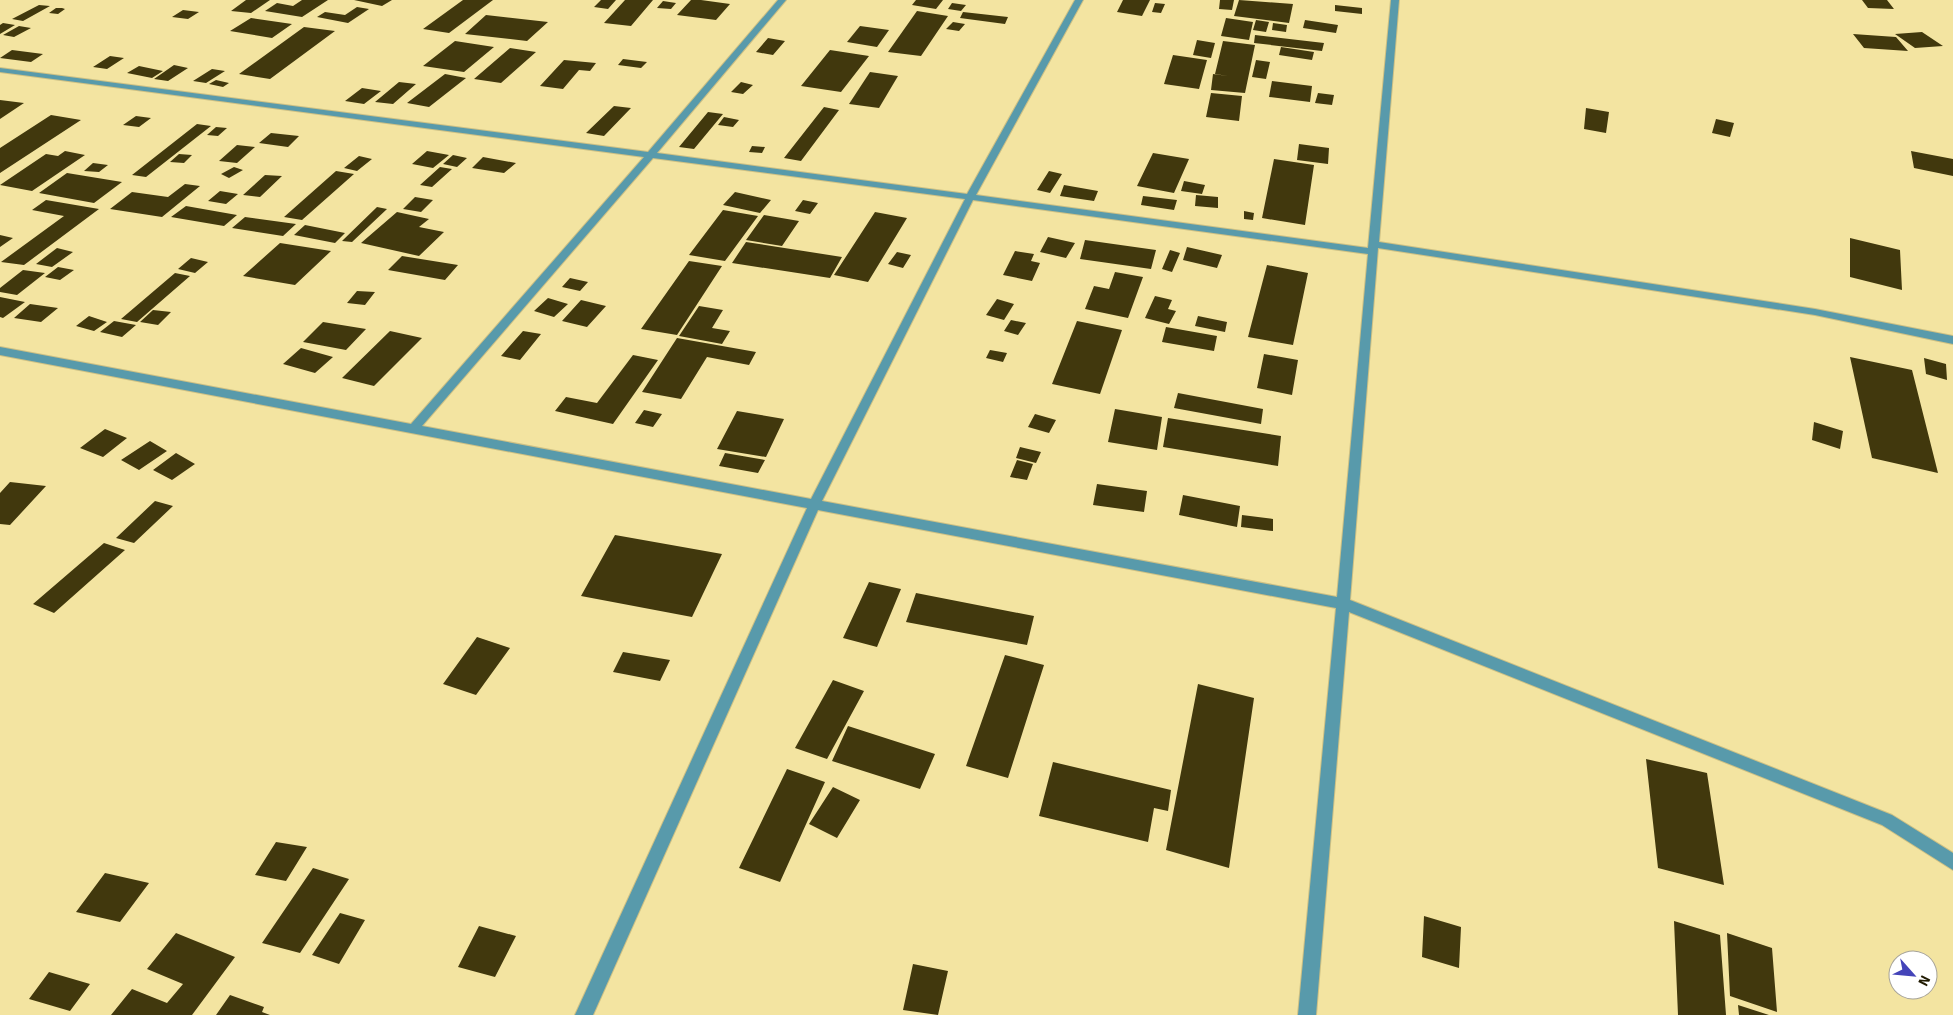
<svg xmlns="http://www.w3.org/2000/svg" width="1953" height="1015" font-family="Signika,sans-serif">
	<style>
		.building { fill: #41380d }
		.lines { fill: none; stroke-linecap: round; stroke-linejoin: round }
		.minor-casing { stroke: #cdc084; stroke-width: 2 }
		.minor { fill: #589aab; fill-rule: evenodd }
	</style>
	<rect width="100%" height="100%" fill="#f3e4a1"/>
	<path class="building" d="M246 0H270L251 13 231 11Z
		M302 0H328L302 17 265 11 277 3 293 6Z
		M354 0H392L382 6Z
		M463 0H493L449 33 423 29Z
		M601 0H616L608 9 594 7Z
		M625 0H653L631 26 604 23Z
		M691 0H701L730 4 716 20 677 15Z
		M916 0H943L936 9 912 5Z
		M1123 0H1150L1142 16 1117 12Z
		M1220 0H1234L1232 10 1219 9Z
		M1239 0 1293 4 1289 23 1234 16Z
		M1862 0H1887L1894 9 1868 8Z
		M663 1 676 3 671 9 657 8Z
		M952 3 966 5 961 11 948 9Z
		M1155 3 1165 4 1161 13 1152 12Z
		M39 5 50 6 23 21 12 19Z
		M1335 5 1362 8V14L1335 11Z
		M357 7 369 9 348 23 317 17 325 12 345 15Z
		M56 8H62L65 9 58 14 49 13Z
		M183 10 199 12 188 19 172 17Z
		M917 11 948 16 921 56 888 52Z
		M963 12 1008 17 1005 24 960 18Z
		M486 15 548 22 527 41 465 34Z
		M251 18 292 24 272 38 230 31Z
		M1226 18 1253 22 1249 40 1221 36Z
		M1256 20 1269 22 1266 32 1253 30Z
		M1305 20 1338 25 1336 33 1303 28Z
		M953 22 965 24 959 31 946 29Z
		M3 23 15 25 0 34V25Z
		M1273 23 1287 25 1286 32 1272 30Z
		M19 26 31 28 14 37 3 35Z
		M860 26 889 30 877 47 847 42Z
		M304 27 335 31 270 79 239 74Z
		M1922 32 1943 46 1915 48 1895 34Z
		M1853 34 1896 37 1908 51 1864 48Z
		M1255 35 1324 43 1322 51 1254 43Z
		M768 38 785 41 773 55 756 52Z
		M1197 40 1215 43 1211 58 1193 55Z
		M455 41 494 47 464 72 423 66Z
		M1223 41 1255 45 1245 93 1211 90 1213 74 1228 76 1215 74Z
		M1281 47 1314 52 1312 60 1279 55Z
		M510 48 536 52 501 83 474 79Z
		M12 50 43 54 31 62 0 58Z
		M830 50 869 56 841 92 801 86Z
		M1173 55 1207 60 1199 89 1164 84Z
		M110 56 124 58 107 69 93 67Z
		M623 59 647 62 641 68 618 65Z
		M564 60 596 63 590 71 579 70 563 89 540 86Z
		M1256 60 1270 62 1266 79 1252 77Z
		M174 65 188 68 168 81 154 79Z
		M139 66 163 71 152 78 127 73Z
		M212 69 225 71 206 83 193 81Z
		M870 72 898 76 879 108 849 104Z
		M445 74 466 78 429 107 407 103Z
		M216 80 229 83 223 87 209 84Z
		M1272 81 1312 86 1310 102 1269 97Z
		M399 82 416 84 393 104 375 102Z
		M741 82 753 85 743 94 731 92Z
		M362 88 381 91 364 104 345 101Z
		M1211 93 1242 96 1239 121 1206 117Z
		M1318 93 1334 95 1332 105 1315 103Z
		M0 100 24 103 0 119Z
		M614 106 631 108 604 136 586 133Z
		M824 107 839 110 801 161 784 158Z
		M1586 108 1609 112 1606 133 1584 129Z
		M708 112 723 114 694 149 679 147Z
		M51 115 81 120 0 173V148Z
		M136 116 151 118 139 127 123 125Z
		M724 117 739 120 733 127 718 125Z
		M1716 119 1734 123 1730 137 1712 133Z
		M197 124 211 126 146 177 132 175Z
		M216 127 227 128 218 136 207 135Z
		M271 133 299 136 288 147 259 143Z
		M1299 144 1329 148 1328 164 1297 160Z
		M237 145 255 147 237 163 219 161Z
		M752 146 765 147 762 153 749 152Z
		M65 151 85 155 32 191 0 185 46 154 58 156Z
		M427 151 449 155 433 168 412 164Z
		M1911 151 1953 159V176L1914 168Z
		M1153 153 1189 159 1174 193 1137 186Z
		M179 154 192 155 184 163 170 162Z
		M453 155 467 158 457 167 443 164Z
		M359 156 372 159 357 171 344 168Z
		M483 157 516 163 504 173 472 168Z
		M1274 159 1314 165 1305 225 1262 218Z
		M93 163 108 165 99 172 84 171Z
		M234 167 243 170 229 178 221 174Z
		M440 167 452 169 432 187 420 185Z
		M336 171 354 174 302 220 284 217Z
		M1049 171 1062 174 1050 193 1037 190Z
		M67 173 122 182 94 203 39 193Z
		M265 175 282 176 260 197 243 195Z
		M1184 181 1205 185 1202 194 1181 191Z
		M185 184 200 186 162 217 110 209 132 192 168 197Z
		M1064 185 1098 191 1094 201 1060 196Z
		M220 191 238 194 226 204 208 201Z
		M735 192 771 200 760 213 723 205Z
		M1196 195 1218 197V208L1195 206Z
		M1143 196 1177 200 1174 210 1141 205Z
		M415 197 433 200 421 212 403 209Z
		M46 200 99 209 24 265 1 262 64 216 32 210Z
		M803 200 818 203 810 214 795 211Z
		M186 206 237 215 224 226 171 217Z
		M377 207 387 209 352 242 342 241Z
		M723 210 758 216 725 261 689 255Z
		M1244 211 1254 213 1253 220 1244 219Z
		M397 212 429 219 419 227 444 232 419 256 361 243Z
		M875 212 907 218 868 282 834 275Z
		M764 215 799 221 782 246 746 240Z
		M245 217 296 224 283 236 232 228Z
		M305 225 345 233 335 243 294 235Z
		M0 235 13 238 0 247Z
		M1048 237 1075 243 1066 258 1040 252Z
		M1850 238 1900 250 1902 290 1850 277Z
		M1085 240 1156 250 1151 269 1080 259Z
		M746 242 842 257 830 278 732 263Z
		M280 243 331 251 295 285 243 276Z
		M1187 247 1222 255 1217 268 1183 260Z
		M57 248 73 252 52 267 36 264Z
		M1170 250 1180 253 1172 272 1162 269Z
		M1015 251 1034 254 1031 261 1040 263 1032 281 1003 275Z
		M897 252 911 255 903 268 888 264Z
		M402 256 458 265 445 280 388 270Z
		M191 258 208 262 195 273 178 269Z
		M689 261 722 266 677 335 641 329Z
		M1267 265 1308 273 1293 345 1248 337Z
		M58 267 74 270 60 280 45 277Z
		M23 270 45 273 17 295 0 292V288Z
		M1115 272 1143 277 1128 318 1085 309 1094 286 1109 289Z
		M175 273 190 276 137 322 121 319Z
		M570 278 588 282 580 291 562 287Z
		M357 291 375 292 365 305 347 303Z
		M1155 296 1172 300 1168 309 1176 311 1169 324 1145 318Z
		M0 297 25 302 3 318 0 317Z
		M548 298 568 304 554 317 534 311Z
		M997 299 1014 304 1004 320 986 315Z
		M581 300 606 306 587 327 562 321Z
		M30 304 58 308 41 322 14 318Z
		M699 306 723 310 712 328 730 331 722 344 679 336Z
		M153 310 171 312 158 325 140 322Z
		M89 316 107 322 94 331 76 326Z
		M1198 316 1227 322 1225 332 1195 326Z
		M1011 320 1026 323 1018 335 1004 331Z
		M114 321 136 325 122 337 100 332Z
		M1077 321 1122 330 1100 394 1052 384Z
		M323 322 366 329 346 350 303 342Z
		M1166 327 1217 336 1214 351 1162 342Z
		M390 331 422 338 374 386 342 378Z
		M523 331 541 334 520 360 501 356Z
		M677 338 756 352 749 365 707 357 681 399 642 392Z
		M301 348 333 357 315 373 283 364Z
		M990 350 1007 353 1003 362 986 358Z
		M1264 354 1298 360 1292 395 1257 388Z
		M633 355 658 360 613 424 555 411 566 397 597 403Z
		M1850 357 1912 370 1938 473 1872 458Z
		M1924 358 1946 364 1947 380 1926 374Z
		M1178 393 1263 409 1261 424 1174 408Z
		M1115 409 1162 417 1157 450 1108 442Z
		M644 410 662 414 653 427 635 423Z
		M737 411 784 419 766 457 717 449Z
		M1035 414 1056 420 1049 433 1028 427Z
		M1168 418 1281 436 1278 466 1163 447Z
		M1814 422 1843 431 1840 449 1812 440Z
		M105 429 127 438 103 457 80 448Z
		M150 441 167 451 139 470 121 460Z
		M1020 447 1041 452 1036 463 1016 458Z
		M176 453 195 464 172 480 153 470Z
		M725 453 765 460 758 473 719 466Z
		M1017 460 1033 464 1027 480 1010 477Z
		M10 482 46 486 10 525 0 524V493Z
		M1097 484 1147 491 1144 512 1093 505Z
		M1183 495 1240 506 1237 527 1179 515Z
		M155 501 173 506 134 543 116 538Z
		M1242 515 1273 519V531L1241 527Z
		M615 535 722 554 692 617 581 596Z
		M104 543 125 550 54 613 33 604Z
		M869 582 901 589 877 647 843 638Z
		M916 593 1034 616 1027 645 906 622Z
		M477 637 510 648 476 695 443 684Z
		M623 652 670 660 660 681 613 672Z
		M1005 655 1044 665 1008 778 966 766Z
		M833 680 864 691 827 759 795 748Z
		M1198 684 1254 698 1229 868 1166 850Z
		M848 726 935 754 920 789 832 761Z
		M1646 759 1707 773 1724 885 1658 868Z
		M1053 762 1171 790 1168 811 1154 808 1148 842 1039 816Z
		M787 769 825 782 780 882 739 868Z
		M833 787 860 800 837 838 809 824Z
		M276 842 307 847 286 881 255 875Z
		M313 868 349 879 300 953 262 943Z
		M105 873 149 883 120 922 76 912Z
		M340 913 365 920 339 964 312 955Z
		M1424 916 1461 927 1459 968 1422 957Z
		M1674 921 1720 935 1726 1015H1678Z
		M479 926 516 936 495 977 458 967Z
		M176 933 235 957 192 1015H111L132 989 167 1003 183 984 147 969Z
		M1727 933 1772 948 1777 1012 1730 996Z
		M913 964 948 971 938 1015 903 1010Z
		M49 972 90 984 70 1011 29 999Z
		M230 995 264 1007 262 1012 270 1015H216Z
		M1738 1005 1769 1015H1739Z"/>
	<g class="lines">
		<defs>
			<path id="minor" d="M778 0H786L657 153 967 194 1075 0H1083L976 195 1368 248 1391 0H1399L1379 242 1815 309 1953 336V344L1815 315 1378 248 1350 600 1892 815 1953 853V870L1882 825 1349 612 1316 1015H1298L1336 608 818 510 593 1015H575L807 508 0 355V347L411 424 644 157 0 72V68L648 152ZM653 158 965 199 811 499 422 426ZM973 200 1368 254 1337 597 822 501Z"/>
		</defs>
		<use href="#minor" class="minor-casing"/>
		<use href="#minor" class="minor"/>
	</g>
	<g transform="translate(1913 975) rotate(117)"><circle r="24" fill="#ffffff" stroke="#a6a399"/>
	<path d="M0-4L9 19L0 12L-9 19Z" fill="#4444b9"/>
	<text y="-8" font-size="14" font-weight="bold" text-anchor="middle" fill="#201a01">N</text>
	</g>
</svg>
